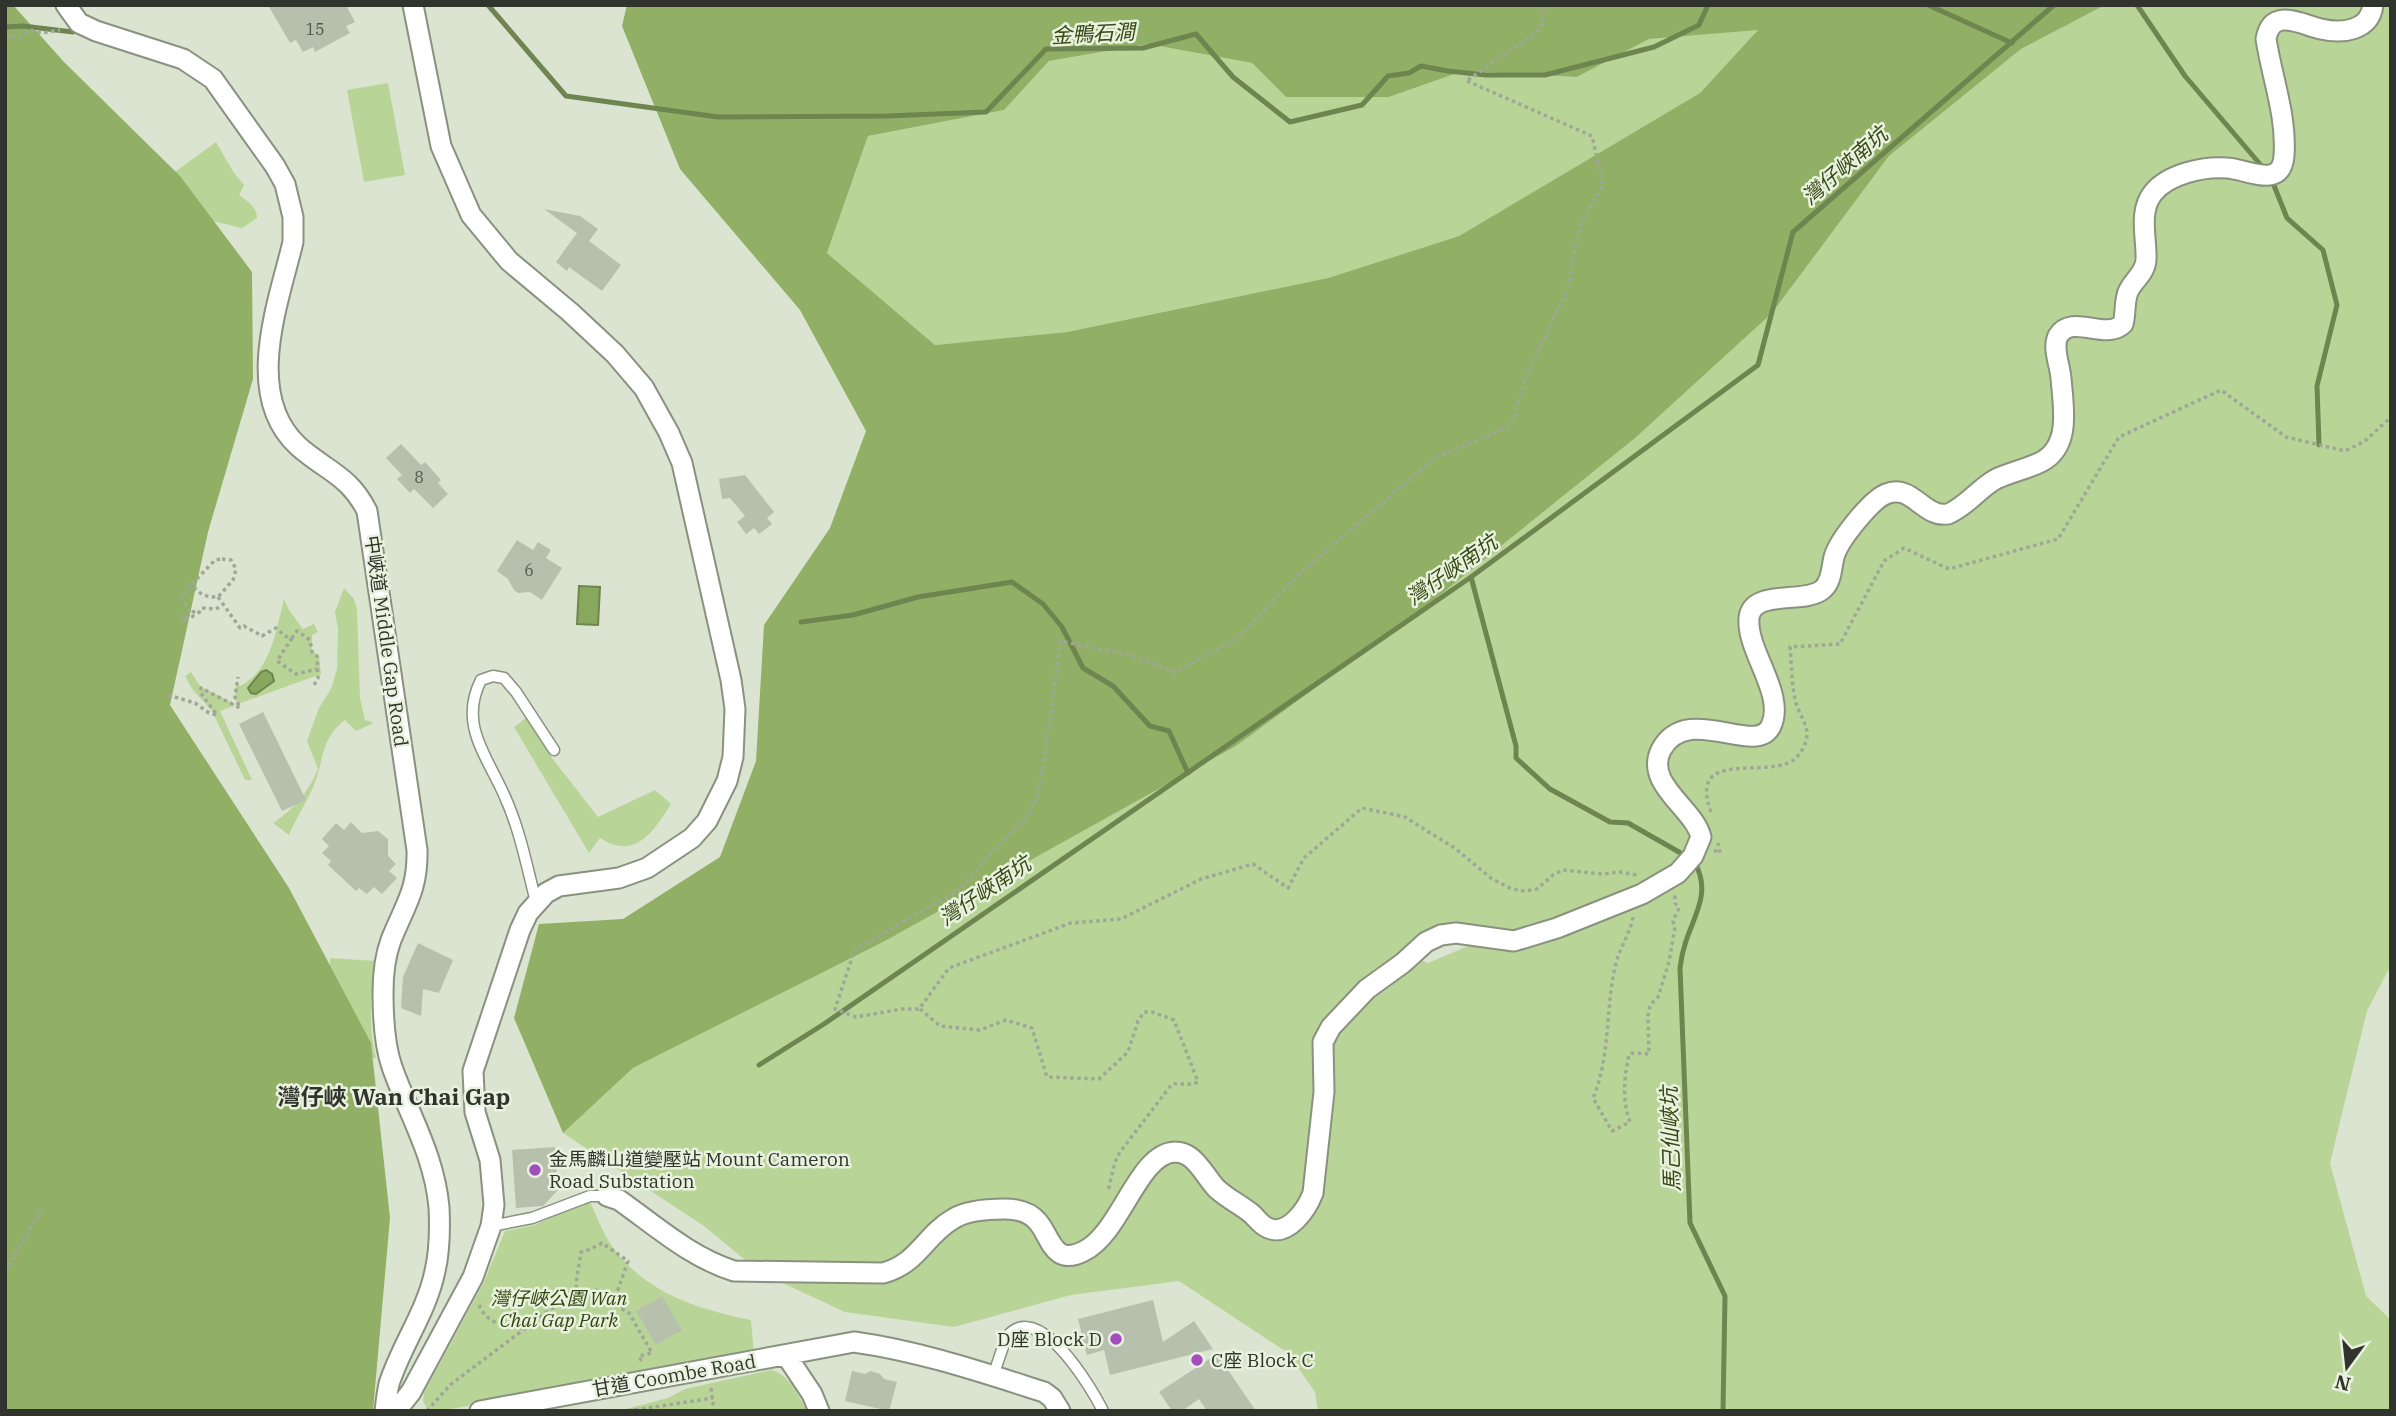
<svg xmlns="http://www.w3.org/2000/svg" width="2396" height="1416" font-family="'IBM Plex Serif','Noto Sans TC',serif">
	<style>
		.green { fill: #b9d497; fill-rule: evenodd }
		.forest { fill: #91b066; fill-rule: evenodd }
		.water { fill: #88a85e; stroke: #6e854f; stroke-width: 2 }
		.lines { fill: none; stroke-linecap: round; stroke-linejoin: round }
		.stream { stroke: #6e854f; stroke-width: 5 }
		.building { fill: #b7c0ad }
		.lane-casing { stroke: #89917f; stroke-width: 13 }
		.street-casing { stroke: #89917f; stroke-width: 23 }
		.path { stroke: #a0a797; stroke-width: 3.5; stroke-dasharray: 3.5 3.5; stroke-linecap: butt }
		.lane { stroke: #fff; stroke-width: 10 }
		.street { stroke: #fff; stroke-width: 19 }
		.poi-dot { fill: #a24ebd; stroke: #e8f2de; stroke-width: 2.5 }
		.labels { text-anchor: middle; stroke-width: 5; stroke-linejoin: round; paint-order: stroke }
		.number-label { font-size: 16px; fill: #52574c }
		.street-label { font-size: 19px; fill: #31342c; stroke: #e8f2de }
		.poi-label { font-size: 19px; fill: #31342c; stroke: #e8f2de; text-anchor: start }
		.park-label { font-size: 19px; font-style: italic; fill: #31450f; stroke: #e8f2de }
		.water-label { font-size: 21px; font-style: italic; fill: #364a15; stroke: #e8f2de }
		.quarter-label { font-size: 23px; font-weight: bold; fill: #31342c; stroke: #e8f2de }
	</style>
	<rect width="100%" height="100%" fill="#dbe4d1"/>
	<path class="green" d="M2105 5H2391V965L2367 1011 2330 1163 2366 1296 2391 1320V1411H1318L1315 1392 1288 1353 1179 1281 1071 1295 954 1327 845 1312 761 1273 704 1226 563 1133 633 1068 885 941 1236 746 1772 313 1889 156 2021 49ZM1469 930 1466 947 1428 963 1416 958Z
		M1759 29 1700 93 1459 236 1328 278 1067 332 935 345 827 253 868 136 1004 110 1049 61 1148 44 1252 63 1286 97H1389L1463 71 1577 77 1649 39Z
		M388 83 405 175 364 182 347 90Z
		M216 142 234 173 244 185 239 195C247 201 257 207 257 218L242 228 205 219 168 177Z
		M344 588 354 599 357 609 360 698 365 720 374 723 356 731 345 720C320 739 325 758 314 785 307 802 296 818 289 835L273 823C294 809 308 793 318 769L307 741 319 708 331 689 337 669 338 629 335 612Z
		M284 599 289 610 303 629 314 624 318 632 312 635C313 645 308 650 319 655L321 674 238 704 235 699 236 684 240 686C271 671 276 630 284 599Z
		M191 672 200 686 236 705 220 711 252 780H245L212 711 193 690 185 676Z
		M526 718 552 758 598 817 655 790 671 804C654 831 635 861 600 838L589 853 514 727Z
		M330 958 375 961C371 992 368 1028 376 1058L331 1059Z
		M590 1202C597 1217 603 1233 612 1246 645 1293 697 1309 751 1320L754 1353 440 1411 427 1408 423 1401 424 1393 484 1282 505 1231 535 1225 565 1210Z
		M771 1370C790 1375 798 1395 807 1411L622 1410 668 1398 685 1389Z"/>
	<path class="forest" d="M5 5H13L64 62 180 176 252 272 253 379 208 532 170 705 289 888 371 1043 390 1218 373 1411H5Z
		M627 5H2105L2021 49 1889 156 1772 313 1635 438 1420 611 1236 746 885 941 633 1068 563 1133 514 1018 539 924 623 919 720 857 756 761 764 625 830 528 866 431 800 310 680 169 622 26ZM1758 30 1700 93 1459 236 1328 278 1067 332 935 345 827 253 868 136 1004 110 1049 61 1148 44 1252 63 1286 97H1389L1463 71 1577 77 1649 39Z"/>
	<path class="water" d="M579 586 600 587 598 625 577 624Z
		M266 670 272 674 274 681 256 694 251 693 248 688 261 672Z"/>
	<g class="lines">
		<path class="stream" d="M488 5 566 96 718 117 886 116 986 112 1046 49 1143 48 1196 34 1233 77 1290 122 1362 105 1388 76 1409 73 1421 66 1448 71 1486 75H1545L1654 47 1699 25 1708 5
			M1928 5 2012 43
			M2137 5 2185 76 2265 170
			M5 27 23 26 73 32
			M2271 178 2287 218 2323 250 2337 305 2317 386 2319 445
			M1471 577 1516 746V758L1550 789 1610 822 1628 823 1686 856
			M801 622 853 615 918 597 1012 582 1043 604 1062 627 1083 668 1113 686 1150 726 1169 731 1188 773
			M1695 863C1711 892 1695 914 1686 941 1683 950 1681 959 1680 968L1690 1223 1725 1296 1723 1411
			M759 1065 824 1024 1471 577 1758 365 1793 232 2054 5"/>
	</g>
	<path class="building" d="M268 5H346L355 22 346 26 350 33 315 52 313 47 303 52 296 40 290 43Z
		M544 209 580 216 598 229 589 241 621 265 602 291 569 267 567 271 556 262 577 233Z
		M401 444 421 465 425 462 441 480 438 483 448 494 433 508 414 489 410 493 397 479 402 475 386 458Z
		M745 475 774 512 767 518 772 524 759 534 754 528 746 534 737 522 745 516 730 498 722 499 719 479Z
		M517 540 533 550 538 542 551 550 546 558 562 568 542 600 530 592 518 593 514 590 508 579 497 571Z
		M263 712 306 800 282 811 239 724Z
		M351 822 362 833 378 831 388 839V856L396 864 389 871 397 878 382 894 374 887 367 894 359 888 356 891 328 865 331 861 322 853 329 846 322 839 336 823 344 830Z
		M418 943 453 960 439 993 423 989 421 1016 401 1008 403 977Z
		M555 1147 558 1190 543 1206 516 1208 512 1150Z
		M662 1296 682 1330 656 1345 636 1311Z
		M1153 1300 1163 1342 1194 1321 1213 1349 1110 1375 1104 1350 1087 1355 1078 1319Z
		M1217 1354 1256 1411H1207L1199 1399 1182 1411H1172L1159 1392Z
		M852 1371 865 1374 871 1371 880 1374 884 1379 897 1382 889 1411 845 1401Z"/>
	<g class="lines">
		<defs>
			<path id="lane" d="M536 902C527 867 520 830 505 797 488 757 458 725 481 680L493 676 504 678 516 692 554 750
				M491 1226 532 1218 590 1196H607
				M993 1376 1006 1338C1037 1296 1091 1387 1103 1411"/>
			<path id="street" d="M66 5 79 23 96 31 183 59 213 79 275 166 285 184 293 217V242C278 304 243 395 298 446 326 471 349 475 367 511L417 850C418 890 405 905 391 940 385 956 383 976 383 993 383 1016 384 1044 392 1067 409 1115 434 1154 439 1207 440 1228 440 1250 435 1271 427 1311 401 1346 389 1384 387 1393 386 1402 385 1411
				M607 1196 619 1200C656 1226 690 1257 734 1271L883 1273C918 1264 925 1235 953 1219 967 1210 989 1209 1005 1209 1018 1209 1030 1212 1038 1222 1051 1237 1053 1267 1084 1251 1121 1233 1138 1153 1175 1152 1180 1152 1186 1154 1190 1157 1201 1165 1208 1180 1217 1189 1228 1199 1241 1205 1252 1214 1257 1219 1261 1225 1268 1228 1288 1237 1307 1209 1313 1193L1324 1092 1323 1042 1331 1027 1367 989 1403 963 1426 942 1441 935 1456 933 1514 941 1557 928 1642 894 1678 873 1693 856 1701 837C1694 808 1644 784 1661 750 1687 701 1756 758 1771 726 1786 694 1746 651 1749 618 1752 588 1806 605 1823 589 1833 580 1831 565 1835 554 1841 538 1871 500 1886 494 1912 483 1923 518 1948 514 1967 506 1978 489 1996 479 2011 472 2027 469 2041 462 2072 446 2063 406 2061 378 2060 365 2052 348 2058 336 2072 313 2105 341 2123 324 2126 314 2124 302 2128 292 2133 280 2145 274 2146 260 2147 238 2138 212 2153 193 2168 174 2204 166 2227 168 2247 169 2281 190 2284 156 2287 116 2272 78 2266 39 2272 6 2302 25 2321 29 2342 34 2370 31 2373 5
				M786 1355 812 1394 819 1411
				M396 1411 411 1392 473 1277 491 1226 494 1205 490 1160 475 1112 473 1071 520 930 528 913 546 893 559 886 619 878 647 868 692 838 707 821 727 781 733 757 735 709 731 680 682 463 669 433 644 388 615 354 570 312 509 261 471 215 441 146 413 5
				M480 1411 854 1342C919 1351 981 1372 1044 1392L1052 1398 1060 1411"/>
		</defs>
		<use href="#lane" class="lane-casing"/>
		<use href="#street" class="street-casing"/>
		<path class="path" d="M5 36 21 37 30 30 42 33 60 30
			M1468 80 1541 29 1545 5
			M1467 81 1592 136 1603 185 1579 227 1568 288 1526 377 1511 426 1436 457 1296 577 1238 638 1175 672 1131 655 1060 641 1051 715 1038 795 1028 816 984 860 961 889 855 949 835 1009 856 1017 902 1009H919L949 968 1071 923 1121 919 1201 879 1253 864 1288 888 1304 858 1362 808 1405 817 1456 849 1492 879 1512 889 1525 891 1537 889 1553 875 1563 870 1602 874 1620 872 1637 875
			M222 559 231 560 236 569 233 580 218 597C206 597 199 595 192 584L215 560Z
			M218 597 240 628 244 626 262 636 276 628 285 636 292 638 297 631 310 640 312 652 317 656 318 678 313 687
			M192 611 198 614 202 608 216 609 224 604
			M187 621 181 618V615L191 618 193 616 181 598 192 584
			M292 638 277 661 296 674 317 669
			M168 695 195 703 209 713 217 715 200 692 201 688 240 708 235 697 238 677
			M1711 812C1688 750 1760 777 1790 762 1798 758 1803 750 1806 741 1810 727 1801 718 1797 706 1791 688 1792 666 1790 647L1840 644 1884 561 1904 548 1949 569 2058 539 2119 437 2221 390 2286 437 2345 451 2365 441 2391 417
			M1714 850 1720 853 1718 843
			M1633 917C1630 934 1620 947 1616 963 1605 1008 1611 1055 1593 1098L1612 1131 1630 1122C1622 1100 1624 1078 1629 1055L1632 1053 1649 1054 1648 1016 1650 1005 1658 997 1669 962 1675 927 1673 921 1679 908 1675 903V894
			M920 1009 940 1026 980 1030 1006 1020 1032 1028 1047 1077 1099 1079 1128 1052 1138 1021 1144 1012H1152L1174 1020 1198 1082C1189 1086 1182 1083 1172 1084L1120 1152 1115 1162 1108 1191
			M5 1272 42 1209
			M577 1295 576 1283 581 1252 591 1249 602 1243 628 1261 614 1301
			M479 1305C486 1323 505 1327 522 1328
			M711 1388 714 1411
			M427 1411 450 1385 567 1297 595 1290 608 1292 617 1306 629 1313 652 1353 639 1356 641 1360H643
			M628 1411 713 1398"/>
		<use href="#lane" class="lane"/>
		<use href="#street" class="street"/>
	</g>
	<g class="poi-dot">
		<circle cx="535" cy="1170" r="7"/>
		<circle cx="1116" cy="1339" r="7"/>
		<circle cx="1197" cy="1360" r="7"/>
	</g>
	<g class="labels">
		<g class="number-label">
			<text x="315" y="35">15</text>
			<text x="419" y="483">8</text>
			<text x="529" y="576">6</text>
		</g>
		<g class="street-label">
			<text transform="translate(387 641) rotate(82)" y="7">中峽道 Middle Gap Road</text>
			<text transform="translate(674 1375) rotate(-10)" y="7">甘道 Coombe Road</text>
		</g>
		<g class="poi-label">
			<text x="549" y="1166">金馬麟山道變壓站 Mount Cameron<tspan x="549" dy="22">Road Substation</tspan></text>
			<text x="1102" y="1346" text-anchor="end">D座 Block D</text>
			<text x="1211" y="1367">C座 Block C</text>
		</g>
		<g class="park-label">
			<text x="559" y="1305">灣仔峽公園 Wan<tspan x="559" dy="22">Chai Gap Park</tspan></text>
		</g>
		<g class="water-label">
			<text transform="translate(1093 34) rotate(-3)" y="7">金鴨石澗</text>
			<text transform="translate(1845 166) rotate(-41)" y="7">灣仔峽南坑</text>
			<text transform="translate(1452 570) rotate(-35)" y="7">灣仔峽南坑</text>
			<text transform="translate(985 891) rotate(-34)" y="7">灣仔峽南坑</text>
			<text transform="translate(1671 1139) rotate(-92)" y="7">馬己仙峽坑</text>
		</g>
		<g class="quarter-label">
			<text x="394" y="1105">灣仔峽 Wan Chai Gap</text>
		</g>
	</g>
	<rect width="2396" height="1416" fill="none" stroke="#31342c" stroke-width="14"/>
	<g transform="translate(2347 1367) rotate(195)" stroke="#e8f2de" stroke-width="5" paint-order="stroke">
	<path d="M0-5L12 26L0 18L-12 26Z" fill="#31342c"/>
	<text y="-10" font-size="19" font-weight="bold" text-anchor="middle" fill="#31342c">N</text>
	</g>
</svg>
